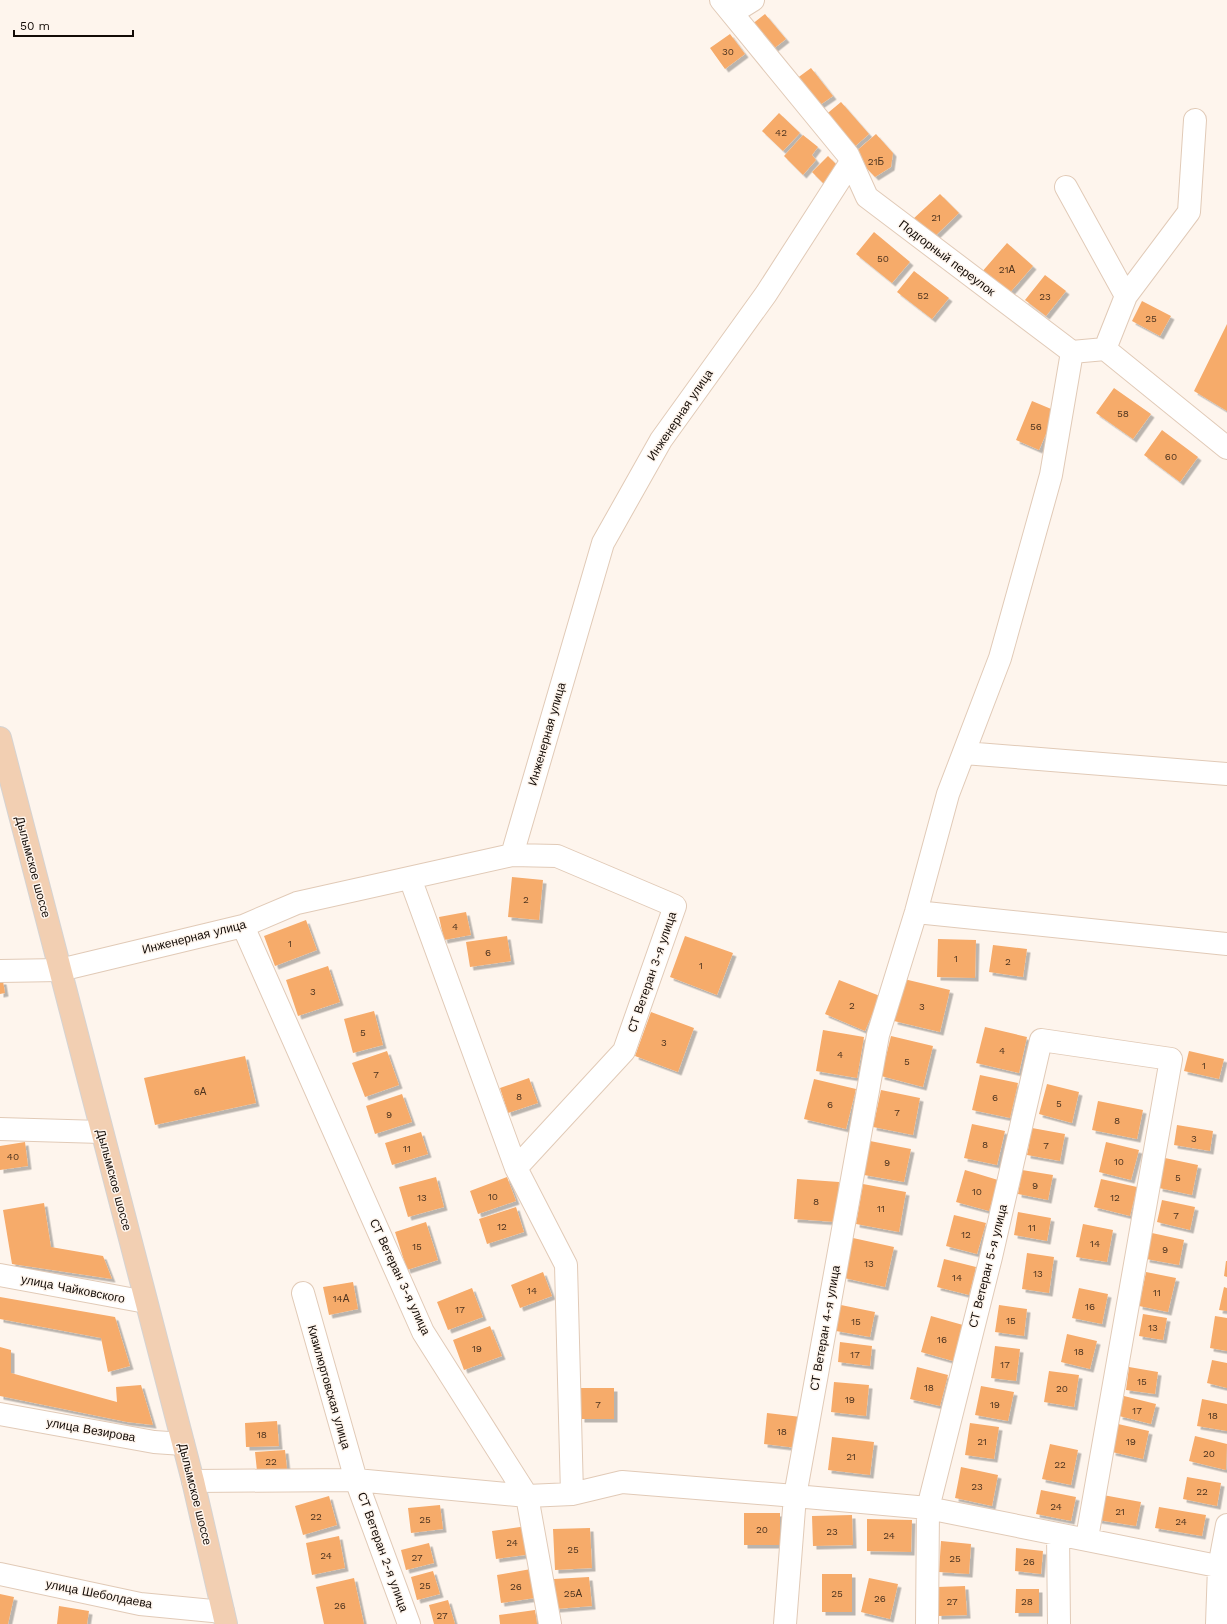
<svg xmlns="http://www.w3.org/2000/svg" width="1227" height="1624" font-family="'Work Sans',sans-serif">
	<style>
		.building { fill: #f6ab6b; filter: url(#shadow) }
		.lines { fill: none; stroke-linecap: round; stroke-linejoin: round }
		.minor-casing { stroke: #e1cab7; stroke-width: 24 }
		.major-casing { stroke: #d5d3d2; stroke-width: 24 }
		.minor { stroke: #fff; stroke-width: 22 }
		.major { stroke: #f2cfb2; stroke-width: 22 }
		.labels { text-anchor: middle; stroke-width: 3; stroke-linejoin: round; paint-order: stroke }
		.number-label { font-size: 10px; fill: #4c331f }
		.street-label { font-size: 12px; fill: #130b06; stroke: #fef5ed }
	</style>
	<defs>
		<filter id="shadow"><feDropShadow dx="3.5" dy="3.5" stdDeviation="0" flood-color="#0004"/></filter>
	</defs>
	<rect width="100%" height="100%" fill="#fef5ed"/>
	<path class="building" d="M765 14 786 39 772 50 751 25Z
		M730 34 745 54 725 69 710 48Z
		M811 68 833 96 817 107 796 79Z
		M841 102 869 134 852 149 823 117Z
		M779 113 800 133 783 151 762 131Z
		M876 134 893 153 891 167 875 177 853 154Z
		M803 135 818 147 812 155 816 160 803 175 784 156Z
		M828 156 840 168 824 184 812 172Z
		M940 194 959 213 931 240 912 220Z
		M874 232 910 262 892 283 856 254Z
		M1007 243 1033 266 1007 296 981 273Z
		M914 271 949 298 932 319 897 292Z
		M1045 275 1066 291 1046 316 1025 300Z
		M1142 301 1171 316 1160 336 1132 321Z
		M1227 324V411L1194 391Z
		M1114 388 1151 414 1133 439 1096 413Z
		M1032 401 1056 411 1039 450 1016 440Z
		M1162 430 1198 457 1180 482 1144 455Z
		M512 877 543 880 539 920 508 917Z
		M466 912 471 935 444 940 439 917Z
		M306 920 317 950 275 966 264 936Z
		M507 936 511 961 470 967 466 942Z
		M685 936 733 953 717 995 670 977Z
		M938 939 976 940 975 978 937 977Z
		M993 945 1027 949 1023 977 989 972Z
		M328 966 340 1002 298 1016 286 980Z
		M904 979 950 990 940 1032 894 1021Z
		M839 980 880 996 865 1031 825 1014Z
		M0 981H3L5 993 0 994Z
		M374 1011 383 1045 353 1053 344 1019Z
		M651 1012 694 1028 678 1072 635 1056Z
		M985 1027 1027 1037 1019 1073 976 1063Z
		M823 1030 864 1037 857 1078 816 1071Z
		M891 1036 933 1046 923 1087 881 1076Z
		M387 1051 399 1085 365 1097 352 1063Z
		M1189 1051 1224 1059 1219 1079 1184 1071Z
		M245 1056 256 1103 155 1125 144 1078Z
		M980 1075 1018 1083 1010 1118 972 1110Z
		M529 1078 538 1103 508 1113 500 1088Z
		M814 1079 856 1089 846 1129 804 1119Z
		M1047 1084 1079 1092 1072 1123 1039 1114Z
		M881 1090 920 1098 913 1135 873 1127Z
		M402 1094 412 1122 375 1134 366 1106Z
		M1098 1101 1143 1110 1137 1139 1092 1130Z
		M972 1124 1005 1131 997 1165 964 1158Z
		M1177 1125 1213 1131 1210 1151 1174 1145Z
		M1032 1128 1065 1134 1060 1161 1027 1155Z
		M421 1132 428 1154 392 1165 385 1143Z
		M870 1141 911 1149 904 1182 864 1175Z
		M25 1142 28 1166 0 1170V1146Z
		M1106 1142 1139 1150 1131 1180 1099 1172Z
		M1165 1158 1198 1165 1192 1195 1159 1188Z
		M965 1170 998 1180 989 1211 956 1202Z
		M1022 1170 1053 1175 1048 1200 1018 1194Z
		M436 1177 444 1207 408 1217 399 1187Z
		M507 1177 516 1201 478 1214 470 1191Z
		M797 1179 839 1182 836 1222 794 1219Z
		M1101 1179 1137 1187 1130 1216 1094 1207Z
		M863 1184 906 1192 899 1232 856 1224Z
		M1162 1200 1195 1207 1190 1230 1157 1222Z
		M44 1203 51 1247 103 1256 112 1279 12 1264 3 1210Z
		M516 1207 524 1232 487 1244 479 1219Z
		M1018 1212 1051 1218 1047 1241 1014 1235Z
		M954 1215 986 1223 977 1254 946 1246Z
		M426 1222 438 1260 407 1270 395 1232Z
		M1083 1224 1113 1230 1107 1262 1076 1257Z
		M1152 1233 1184 1240 1179 1265 1146 1259Z
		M853 1238 894 1247 885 1287 844 1278Z
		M1027 1253 1054 1257 1049 1293 1022 1289Z
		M944 1259 976 1267 969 1295 937 1287Z
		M1226 1261H1227V1277L1224 1276Z
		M543 1272 552 1296 520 1308 511 1285Z
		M1146 1272 1176 1278 1168 1312 1139 1306Z
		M353 1282 358 1309 329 1315 323 1287Z
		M1224 1287 1227 1288V1311L1219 1310Z
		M472 1288 483 1317 448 1330 437 1302Z
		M1079 1288 1108 1294 1102 1324 1072 1318Z
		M0 1297 115 1317 130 1366 108 1372 101 1338 0 1319Z
		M841 1305 875 1312 870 1337 836 1331Z
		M999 1305 1027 1309 1024 1336 995 1332Z
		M1143 1314 1167 1318 1163 1340 1139 1336Z
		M931 1316 963 1325 953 1361 921 1352Z
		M1215 1316 1227 1318V1351L1210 1348Z
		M490 1326 502 1356 464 1370 453 1340Z
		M1067 1334 1097 1341 1090 1369 1061 1362Z
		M840 1342 872 1346 870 1366 838 1362Z
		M995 1346 1020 1349 1016 1381 991 1378Z
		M0 1347 11 1350V1373L117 1402 116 1387 141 1385 153 1425 127 1422 0 1396Z
		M1212 1360 1227 1363V1388L1207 1383Z
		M917 1367 948 1375 940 1406 910 1399Z
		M1129 1367 1158 1372 1155 1394 1126 1390Z
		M1049 1371 1079 1375 1074 1407 1044 1402Z
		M834 1382 869 1385 866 1416 831 1412Z
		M981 1386 1014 1392 1008 1421 975 1415Z
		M581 1388H614V1419H581Z
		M1124 1396 1156 1404 1151 1424 1119 1416Z
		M1202 1399 1227 1404V1431L1197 1426Z
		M767 1413 801 1417 797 1448 764 1444Z
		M277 1421 279 1446 246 1447 245 1423Z
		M970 1423 999 1427 994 1459 965 1455Z
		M1118 1424 1149 1431 1143 1459 1112 1452Z
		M1195 1436 1227 1444 1226 1470 1189 1461Z
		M832 1437 874 1442 870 1475 828 1470Z
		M1050 1444 1078 1450 1071 1485 1042 1479Z
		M285 1450 287 1469 257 1471 255 1452Z
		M961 1467 998 1475 992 1506 955 1498Z
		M1187 1477 1221 1483 1217 1506 1183 1499Z
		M1041 1490 1076 1497 1071 1521 1036 1514Z
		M1103 1495 1141 1502 1136 1526 1098 1520Z
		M329 1496 337 1525 303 1535 295 1506Z
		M440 1505 443 1529 411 1533 408 1508Z
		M1159 1507 1206 1515 1202 1536 1155 1528Z
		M744 1513H780V1545H744Z
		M852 1515 853 1545 813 1546 812 1516Z
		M867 1519 912 1520 911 1552 867 1551Z
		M527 1526 532 1554 496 1559 492 1531Z
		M590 1528 592 1568 555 1570 553 1529Z
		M339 1536 345 1568 312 1575 306 1543Z
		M941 1541 971 1544 969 1574 939 1572Z
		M429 1543 434 1563 406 1570 401 1550Z
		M1016 1548 1043 1551 1041 1574 1015 1571Z
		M531 1569 535 1598 501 1603 497 1575Z
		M433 1571 440 1594 417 1600 411 1577Z
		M822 1574H852V1612H822Z
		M589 1577 592 1606 556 1609 554 1579Z
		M354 1578 364 1624H324L316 1587Z
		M869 1578 898 1584 890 1619 861 1612Z
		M965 1586 967 1615 938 1616 937 1587Z
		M1016 1589H1039V1613H1015Z
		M0 1594 14 1597 8 1624H0Z
		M448 1600 455 1624H434L429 1605Z
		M59 1606 89 1611 87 1624H57Z
		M535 1610 537 1624H500L499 1615Z"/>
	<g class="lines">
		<defs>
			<path id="minor" d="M721 0 848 155 867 197 1072 352 1105 349 1227 448
				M732 13 753 0
				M1066 187 1126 296
				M1105 349 1126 296 1189 212 1195 120
				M964 753 1227 774
				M512 855 557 856 675 906 624 1051 516 1168
				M410 878 516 1168 566 1265 572 1494
				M916 912 1227 944
				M243 926 423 1332 527 1496 550 1624
				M0 971 60 970 243 926 297 903 512 855 603 543 661 440 766 294 851 162
				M0 1129 101 1132
				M0 1275 146 1302
				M303 1293 356 1480 409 1624
				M0 1414 154 1442 183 1444
				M193 1481 356 1480 527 1496 572 1494 622 1482 795 1496 928 1508 1227 1568
				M1058 1534 1059 1624
				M0 1574 140 1604 223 1612
				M785 1624 795 1496 878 1035 916 912 948 794 1000 658 1051 475 1072 352
				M927 1624 928 1508 991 1257 1041 1040 1171 1059 1087 1538
				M1217 1624 1219 1567 1227 1525"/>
			<path id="major" d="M0 738 193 1481 226 1624"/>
		</defs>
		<use href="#minor" class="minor-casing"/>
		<use href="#major" class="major-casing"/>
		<use href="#minor" class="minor"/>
		<use href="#major" class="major"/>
	</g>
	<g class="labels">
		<g class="number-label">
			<text x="728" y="55">30</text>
			<text x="781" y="136">42</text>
			<text x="876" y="165">21Б</text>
			<text x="936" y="221">21</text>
			<text x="883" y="262">50</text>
			<text x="1007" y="273">21А</text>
			<text x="923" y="299">52</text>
			<text x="1045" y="300">23</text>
			<text x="1151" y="322">25</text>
			<text x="1123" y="417">58</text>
			<text x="1036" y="430">56</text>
			<text x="1171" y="460">60</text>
			<text x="526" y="903">2</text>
			<text x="455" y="930">4</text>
			<text x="290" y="947">1</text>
			<text x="488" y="956">6</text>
			<text x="956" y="962">1</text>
			<text x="1008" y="965">2</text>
			<text x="701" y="969">1</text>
			<text x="313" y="995">3</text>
			<text x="852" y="1009">2</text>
			<text x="922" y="1010">3</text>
			<text x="363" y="1036">5</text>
			<text x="664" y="1046">3</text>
			<text x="1002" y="1054">4</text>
			<text x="840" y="1058">4</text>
			<text x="907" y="1065">5</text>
			<text x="1204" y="1069">1</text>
			<text x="376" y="1078">7</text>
			<text x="200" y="1095">6А</text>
			<text x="519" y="1100">8</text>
			<text x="995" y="1101">6</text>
			<text x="1059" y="1107">5</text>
			<text x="830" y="1108">6</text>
			<text x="897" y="1116">7</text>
			<text x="389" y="1118">9</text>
			<text x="1117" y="1124">8</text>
			<text x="1194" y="1142">3</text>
			<text x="985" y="1148">8</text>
			<text x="1046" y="1149">7</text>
			<text x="407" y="1152">11</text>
			<text x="13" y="1160">40</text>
			<text x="1119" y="1165">10</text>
			<text x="887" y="1166">9</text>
			<text x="1178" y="1181">5</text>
			<text x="1035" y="1189">9</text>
			<text x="977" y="1195">10</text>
			<text x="493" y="1200">10</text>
			<text x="422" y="1201">13</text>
			<text x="1115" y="1201">12</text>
			<text x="816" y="1205">8</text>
			<text x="881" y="1212">11</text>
			<text x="1176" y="1219">7</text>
			<text x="502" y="1230">12</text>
			<text x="1032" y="1231">11</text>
			<text x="966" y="1238">12</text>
			<text x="1095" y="1247">14</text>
			<text x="417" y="1250">15</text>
			<text x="1165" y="1253">9</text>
			<text x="869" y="1267">13</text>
			<text x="1038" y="1277">13</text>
			<text x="957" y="1281">14</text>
			<text x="532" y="1294">14</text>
			<text x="1157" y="1296">11</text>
			<text x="341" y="1302">14А</text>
			<text x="1090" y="1310">16</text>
			<text x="460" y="1313">17</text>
			<text x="1011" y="1324">15</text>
			<text x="856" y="1325">15</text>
			<text x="1153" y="1331">13</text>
			<text x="942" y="1343">16</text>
			<text x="477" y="1352">19</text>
			<text x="1079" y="1355">18</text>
			<text x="855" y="1358">17</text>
			<text x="1005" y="1368">17</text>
			<text x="1142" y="1385">15</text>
			<text x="929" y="1391">18</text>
			<text x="1062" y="1392">20</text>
			<text x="850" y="1403">19</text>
			<text x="598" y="1408">7</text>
			<text x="995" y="1408">19</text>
			<text x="1137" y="1414">17</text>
			<text x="1213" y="1419">18</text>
			<text x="782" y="1435">18</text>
			<text x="262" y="1438">18</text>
			<text x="982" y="1445">21</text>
			<text x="1131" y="1445">19</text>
			<text x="1209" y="1457">20</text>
			<text x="851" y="1460">21</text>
			<text x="271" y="1465">22</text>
			<text x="1060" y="1468">22</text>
			<text x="977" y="1490">23</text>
			<text x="1202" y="1495">22</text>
			<text x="1056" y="1510">24</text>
			<text x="1120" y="1515">21</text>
			<text x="316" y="1520">22</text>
			<text x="425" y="1523">25</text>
			<text x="1181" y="1525">24</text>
			<text x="762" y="1533">20</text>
			<text x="832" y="1535">23</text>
			<text x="889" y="1539">24</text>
			<text x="512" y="1546">24</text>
			<text x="573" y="1553">25</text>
			<text x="326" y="1559">24</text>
			<text x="417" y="1561">27</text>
			<text x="955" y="1562">25</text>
			<text x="1029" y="1565">26</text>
			<text x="425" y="1589">25</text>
			<text x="516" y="1590">26</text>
			<text x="573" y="1597">25А</text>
			<text x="837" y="1597">25</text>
			<text x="880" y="1602">26</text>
			<text x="952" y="1605">27</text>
			<text x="1027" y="1605">28</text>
			<text x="340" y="1609">26</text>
			<text x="442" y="1619">27</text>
		</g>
		<g class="street-label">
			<text transform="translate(947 258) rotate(37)" y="4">Подгорный переулок</text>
			<text transform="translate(680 415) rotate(-56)" y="4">Инженерная улица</text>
			<text transform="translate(547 734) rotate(-74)" y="4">Инженерная улица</text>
			<text transform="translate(33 867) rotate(75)" y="4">Дылымское шоссе</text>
			<text transform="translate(194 937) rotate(-14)" y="4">Инженерная улица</text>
			<text transform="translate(652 972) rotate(-71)" y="4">СТ Ветеран 3-я улица</text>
			<text transform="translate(114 1180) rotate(75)" y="4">Дылымское шоссе</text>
			<text transform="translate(988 1266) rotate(-76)" y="4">СТ Ветеран 5-я улица</text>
			<text transform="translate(400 1277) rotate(65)" y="4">СТ Ветеран 3-я улица</text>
			<text transform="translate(73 1289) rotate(11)" y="4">улица Чайковского</text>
			<text transform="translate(825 1328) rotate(-80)" y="4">СТ Ветеран 4-я улица</text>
			<text transform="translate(329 1387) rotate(74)" y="4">Кизилюртовская улица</text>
			<text transform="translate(91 1430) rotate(10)" y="4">улица Везирова</text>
			<text transform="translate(195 1494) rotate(76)" y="4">Дылымское шоссе</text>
			<text transform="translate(383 1552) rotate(70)" y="4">СТ Ветеран 2-я улица</text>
			<text transform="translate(99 1594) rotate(11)" y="4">улица Шеболдаева</text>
		</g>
	</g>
	<path d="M14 30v6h119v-6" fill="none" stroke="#130b06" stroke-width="2"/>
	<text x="20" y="30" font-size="12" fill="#130b06" stroke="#fef5ed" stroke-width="3" paint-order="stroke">50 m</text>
</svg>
